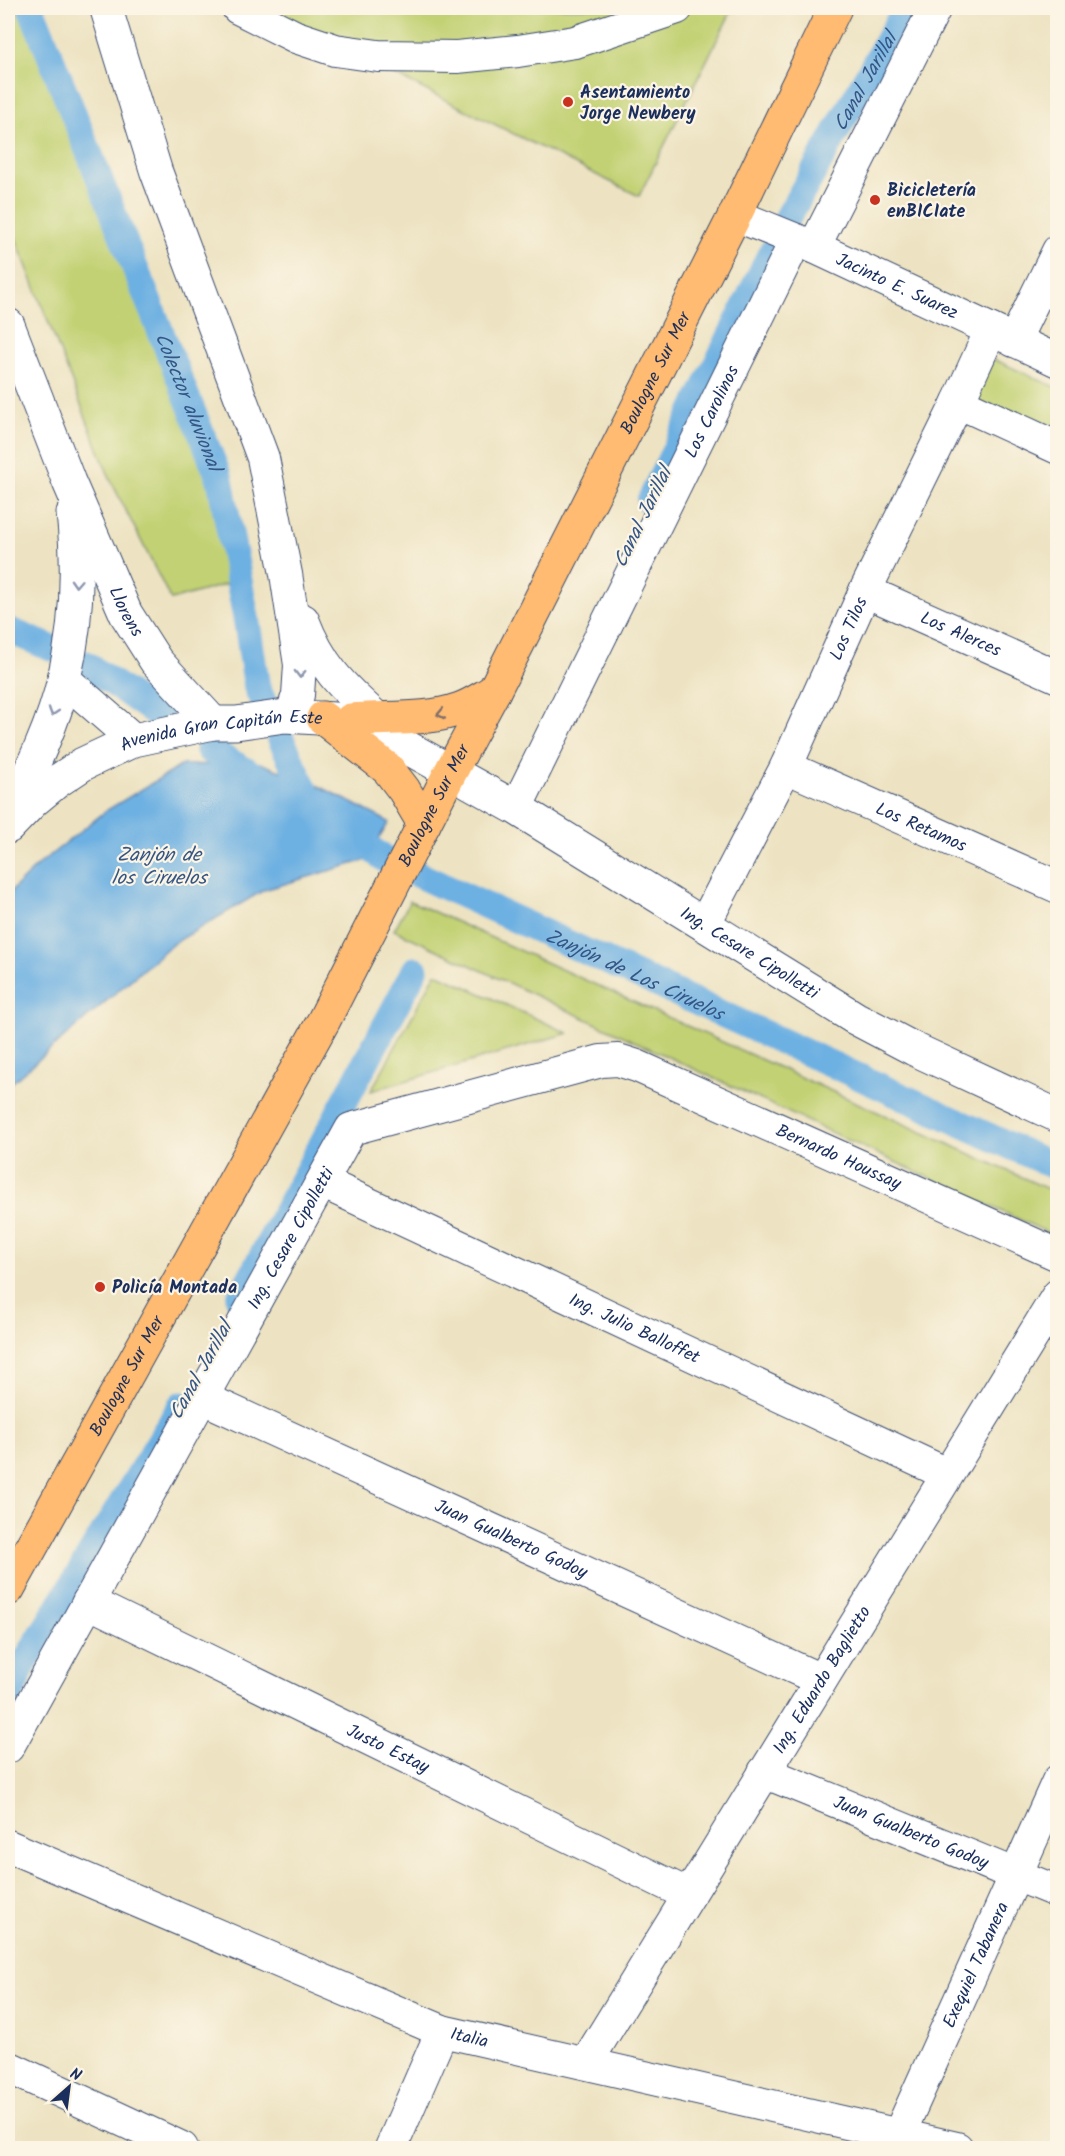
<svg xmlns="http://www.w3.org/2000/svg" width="1065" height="2156" font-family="Kalam,sans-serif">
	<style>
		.green { fill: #c2d173; stroke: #6e8068; stroke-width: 1.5 }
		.water { fill: #6db0e2; stroke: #4470a0; stroke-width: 1.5 }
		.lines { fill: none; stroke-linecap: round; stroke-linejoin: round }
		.canal { stroke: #6db0e2; stroke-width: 27 }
		.minor-casing { stroke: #3a4a6d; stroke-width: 34 }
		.tertiary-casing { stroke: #3a4a6d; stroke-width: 35 }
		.primary-casing { stroke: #3a4a6d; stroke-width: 35 }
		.minor { stroke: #fff; stroke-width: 32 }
		.tertiary { stroke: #fff; stroke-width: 33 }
		.primary { stroke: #febb71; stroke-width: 33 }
		.oneway { stroke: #8d97ae }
		.oneway2 { stroke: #816e67 }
		.poi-dot { fill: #c8321e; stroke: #fcf5e5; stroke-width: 2 }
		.labels { text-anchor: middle; stroke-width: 4.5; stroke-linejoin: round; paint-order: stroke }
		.poi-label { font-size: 18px; font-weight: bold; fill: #1b2f5e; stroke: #fcf5e5; text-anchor: start }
		.street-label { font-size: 18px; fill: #1b2f5e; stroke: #fcf5e5 }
		.water-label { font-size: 20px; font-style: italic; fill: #345686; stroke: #fcf5e5 }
	</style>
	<rect width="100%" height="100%" fill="#fcf5e5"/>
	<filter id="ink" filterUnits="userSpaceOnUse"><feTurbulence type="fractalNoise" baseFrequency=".0167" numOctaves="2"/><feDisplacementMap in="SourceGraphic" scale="12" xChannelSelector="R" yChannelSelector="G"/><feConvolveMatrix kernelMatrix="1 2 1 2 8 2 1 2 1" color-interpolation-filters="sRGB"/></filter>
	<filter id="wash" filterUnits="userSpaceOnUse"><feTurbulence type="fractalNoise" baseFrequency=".008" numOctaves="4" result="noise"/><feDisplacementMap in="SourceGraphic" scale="24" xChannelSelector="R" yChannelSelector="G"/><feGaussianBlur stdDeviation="1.35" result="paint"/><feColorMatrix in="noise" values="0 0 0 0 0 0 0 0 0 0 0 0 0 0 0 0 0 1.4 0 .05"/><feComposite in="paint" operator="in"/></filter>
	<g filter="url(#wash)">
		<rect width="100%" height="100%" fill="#ede3c2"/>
		<path class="green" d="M8 8H29L234 488 251 577 171 600 110 479 8 219Z
			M260 8H733L639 196Z
			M993 359 1057 388V439L974 402Z
			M410 901 1057 1193V1237L394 930Z
			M436 973 568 1033 371 1091Z"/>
		<path class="water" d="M260 763 321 787 389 822 366 860 264 890 171 945 8 1086V894L38 865 107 810 182 765Z"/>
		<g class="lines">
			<g class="canal">
				<path id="s1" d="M31 8 220 480 247 623 257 688 312 805"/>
				<path id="s2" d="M787 219 906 8"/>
				<path d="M650 501 771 253"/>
				<path d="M8 630 51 648"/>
				<path d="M86 664 164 719"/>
				<path d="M209 750 263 780"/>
				<path id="s3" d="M344 829 386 860 1058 1168"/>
				<path d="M239 1299 415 970"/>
				<path d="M8 1700 22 1667 182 1404"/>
			</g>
		</g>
	</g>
	<g filter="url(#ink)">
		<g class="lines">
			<defs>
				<g id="minor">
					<path d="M106 8 156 171 263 458 286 574 300 665 298 695 291 716"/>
					<path d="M238 8 296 37 335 50 378 56 457 57 518 51 575 42 677 8"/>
					<path id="s4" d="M735 215 814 247 1058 361"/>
					<path d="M814 247 935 8"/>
					<path d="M1014 341 1058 251"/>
					<path d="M958 402 1058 448"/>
					<path id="s5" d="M865 591 1058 677"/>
					<path d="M303 620C320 665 342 687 377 718"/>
					<path d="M64 679 134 740"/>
					<path id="s6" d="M786 767 1058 887"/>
					<path id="s7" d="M516 808 796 240"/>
					<path id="s8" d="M704 925 786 767 865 591 958 402 991 330"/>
					<path id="s9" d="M322 1182 947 1474"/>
					<path id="s10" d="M203 1398 821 1680"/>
					<path id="s11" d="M88 1602 689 1895"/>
					<path id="s12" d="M8 1747 351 1129 601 1061 618 1060 637 1066 1058 1255"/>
					<path id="s13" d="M764 1772 1058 1892"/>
					<path id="s14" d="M8 1846 442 2031 957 2148"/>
					<path id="s15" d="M586 2063 1058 1295"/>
					<path d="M8 2067 182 2148"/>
					<path d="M391 2148 442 2031"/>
					<path id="s16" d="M893 2148 1058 1781"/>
				</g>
				<g id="tertiary">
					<path id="s17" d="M8 325 69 482 126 614 156 661 213 723"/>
					<path d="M8 816C30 772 53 727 64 679 77 625 79 568 73 513"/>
					<path id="s18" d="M8 827 33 801 56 782 83 764 134 740 213 723H236L285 716 351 720 383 734 516 808 855 1018 914 1049 1058 1116"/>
				</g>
				<g id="primary">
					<path d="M323 718 388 769 404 790 424 824"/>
					<path d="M351 720C388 717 426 721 460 709 472 705 483 697 494 691"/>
					<path id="s19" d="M8 1589 324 1020 451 771 494 691 735 215 835 8"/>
				</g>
			</defs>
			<use href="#minor" class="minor-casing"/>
			<use href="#tertiary" class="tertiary-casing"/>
			<use href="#primary" class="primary-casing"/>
			<use href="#minor" class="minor"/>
			<use href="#tertiary" class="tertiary"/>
			<use href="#primary" class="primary"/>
		</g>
		<defs><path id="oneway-chevron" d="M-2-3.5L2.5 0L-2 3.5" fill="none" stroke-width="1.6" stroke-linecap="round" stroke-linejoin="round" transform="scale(1.5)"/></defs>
		<g class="oneway">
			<use href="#oneway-chevron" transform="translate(76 583) rotate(93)"/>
			<use href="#oneway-chevron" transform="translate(300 674) rotate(91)"/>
			<use href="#oneway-chevron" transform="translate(53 712) rotate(108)"/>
		</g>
		<use class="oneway2" href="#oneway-chevron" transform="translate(441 714) rotate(169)"/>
	</g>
	<g class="poi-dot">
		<circle cx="568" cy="102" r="6"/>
		<circle cx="875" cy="200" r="6"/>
		<circle cx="100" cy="1287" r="6"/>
	</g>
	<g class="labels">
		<g class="poi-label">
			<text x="580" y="98">Asentamiento<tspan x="580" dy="21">Jorge Newbery</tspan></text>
			<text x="887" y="196">Bicicletería<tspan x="887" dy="21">enBICIate</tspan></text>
			<text x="112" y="1293">Policía Montada</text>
		</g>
		<g class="street-label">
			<text dy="6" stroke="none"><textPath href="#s4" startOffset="177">Jacinto E. Suarez</textPath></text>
			<text dy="6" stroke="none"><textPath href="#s19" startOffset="1378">Boulogne Sur Mer</textPath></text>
			<text dy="6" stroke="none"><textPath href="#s7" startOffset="442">Los Carolinos</textPath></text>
			<text dy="6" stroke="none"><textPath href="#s17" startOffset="310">Llorens</textPath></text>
			<text dy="6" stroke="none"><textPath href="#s8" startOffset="330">Los Tilos</textPath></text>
			<text dy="6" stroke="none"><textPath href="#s5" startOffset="105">Los Alerces</textPath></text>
			<text dy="6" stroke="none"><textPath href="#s18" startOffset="243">Avenida Gran Capitán Este</textPath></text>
			<text dy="6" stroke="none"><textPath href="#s19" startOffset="892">Boulogne Sur Mer</textPath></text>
			<text dy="6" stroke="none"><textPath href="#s6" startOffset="148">Los Retamos</textPath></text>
			<text dy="6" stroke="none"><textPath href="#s18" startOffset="836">Ing. Cesare Cipolletti</textPath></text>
			<text dy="6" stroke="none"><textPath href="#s12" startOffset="1224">Bernardo Houssay</textPath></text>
			<text dy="6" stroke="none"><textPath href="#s12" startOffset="582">Ing. Cesare Cipolletti</textPath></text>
			<text dy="6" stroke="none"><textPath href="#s9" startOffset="345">Ing. Julio Balloffet</textPath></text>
			<text dy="6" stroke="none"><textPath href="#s19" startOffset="244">Boulogne Sur Mer</textPath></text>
			<text dy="6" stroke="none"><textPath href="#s10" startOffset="339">Juan Gualberto Godoy</textPath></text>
			<text dy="6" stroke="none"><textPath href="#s15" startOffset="450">Ing. Eduardo Baglietto</textPath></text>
			<text dy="6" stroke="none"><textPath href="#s11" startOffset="334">Justo Estay</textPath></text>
			<text dy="6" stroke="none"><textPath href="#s13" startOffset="159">Juan Gualberto Godoy</textPath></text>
			<text dy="6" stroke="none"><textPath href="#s16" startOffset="201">Exequiel Tabanera</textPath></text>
			<text dy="6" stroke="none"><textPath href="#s14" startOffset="500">Italia</textPath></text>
		</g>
		<g class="water-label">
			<text dy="7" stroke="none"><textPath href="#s2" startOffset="158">Canal Jarillal</textPath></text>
			<text dy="7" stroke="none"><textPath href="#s1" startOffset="424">Colector aluvional</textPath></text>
			<text transform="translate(642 517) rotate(-64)" y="7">Canal Jarillal</text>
			<text x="159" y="861">Zanjón de<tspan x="159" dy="23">los Ciruelos</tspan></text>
			<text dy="7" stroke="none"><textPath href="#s3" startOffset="326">Zanjón de Los Ciruelos</textPath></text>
			<text transform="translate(200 1370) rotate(-61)" y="7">Canal Jarillal</text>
		</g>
	</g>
	<rect width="1065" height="2156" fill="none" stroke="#fcf5e5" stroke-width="30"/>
	<g transform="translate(69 2087) rotate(28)" stroke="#fcf5e5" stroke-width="4.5" paint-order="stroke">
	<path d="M0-4.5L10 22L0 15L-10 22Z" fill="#1b2f5e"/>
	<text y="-9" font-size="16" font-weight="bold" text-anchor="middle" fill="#1b2f5e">N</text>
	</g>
</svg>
